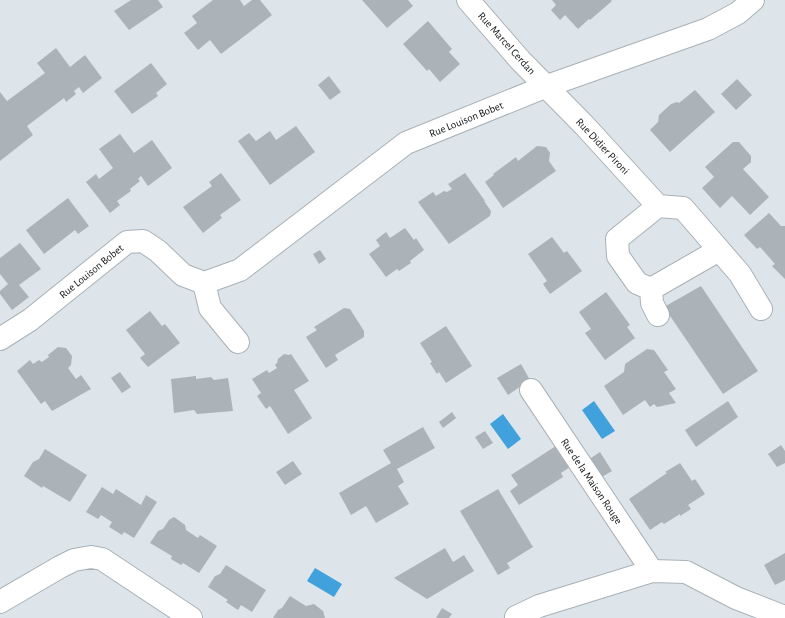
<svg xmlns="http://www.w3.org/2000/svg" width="785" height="618" font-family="'Alegreya Sans',sans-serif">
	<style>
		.water { fill: #40a1dc }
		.building { fill: #abb3b8 }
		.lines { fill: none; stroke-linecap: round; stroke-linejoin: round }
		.minor-casing { stroke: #a9b1b6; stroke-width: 24 }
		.minor { stroke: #fff; stroke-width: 22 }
		.labels { text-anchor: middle; stroke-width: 3.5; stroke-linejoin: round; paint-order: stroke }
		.street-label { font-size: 11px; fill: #111315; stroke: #fff }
	</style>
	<rect width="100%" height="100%" fill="#dde5eb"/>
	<path class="water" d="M594 401 615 431 602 439 582 410Z
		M503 414 521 439 508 449 490 424Z
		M315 568 342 584 334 597 307 581Z"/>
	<path class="building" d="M131 0H158L163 7 129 30 114 11Z
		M213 0H240L244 6 252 0H260L272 15 221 54 210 40 198 50 184 33 197 23 192 16Z
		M362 0H408L413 6 387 28Z
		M552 0H611L612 1 590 20 589 19 578 29 565 15 560 20 551 10 556 5Z
		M428 21 452 49 449 52 460 64 440 82 429 69 427 71 403 44Z
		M56 48 70 67 85 55 102 78 83 93 79 87 74 91 76 94 66 102 64 98 27 126 33 135 0 161V92L7 101 45 73 37 63Z
		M151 63 167 84 156 93 158 96 132 114 114 91Z
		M329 76 341 92 330 100 318 85Z
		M737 79 752 95 736 110 721 94Z
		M695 90 715 112 670 152 650 130 658 122 659 115 671 104 677 102 679 103Z
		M296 126 315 152 270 185 238 141 249 133 256 141 270 131 276 140Z
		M120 134 134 153 152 140 172 168 148 186 141 176 138 179 140 181 130 189 131 191 117 201 120 205 110 213 86 182 96 174 99 179 113 168 99 149Z
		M733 142H739L751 156V162L743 169 769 197 750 215 732 196 720 208 702 188 714 177 705 167Z
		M537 146 546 147 550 153 549 161 556 171 503 208 485 182 494 175 493 174 516 157 518 161Z
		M221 173 241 200 220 215 222 218 203 233 183 207 212 186 209 182Z
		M465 173 485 201H484L491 211 490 216 449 244 418 202 433 192 436 196 444 191 447 192 452 189 448 184Z
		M68 198 89 226 78 234 75 230 44 254 26 230Z
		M769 213 781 226H785V279L772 266 775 264 760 247 757 249 744 235Z
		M405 228 414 240 416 238 424 250 410 261 411 263 399 271 397 269 386 277 369 254 380 246 376 240 386 232 390 238Z
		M552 237 564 253 567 251 582 271 550 294 543 284 547 281 528 254Z
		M20 243 41 269 19 285 29 297 12 310 0 294V291L8 284 0 274V258Z
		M320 250 326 259 319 264 313 254Z
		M701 286 758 371 723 394 664 307Z
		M606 292 630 325 627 327 635 338 605 360 585 333 591 329 579 312Z
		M344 308 350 309 364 331V337L335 355 338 360 326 368 306 337 317 330 314 327Z
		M150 311 162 326 165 324 180 343 148 367 140 358 145 354 126 330Z
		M446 326 472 366 446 383 439 372 437 374 430 363 432 362 420 343Z
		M58 347 66 348 72 356 71 365 68 368 76 379 81 375 91 389 52 411 45 401 41 404 17 371 30 360 33 364 39 360 42 362 49 357 48 355Z
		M647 349 654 350 668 370 664 372 676 389 669 393 676 403 657 407 654 404 650 407 645 400 623 415 604 386 624 372 625 364Z
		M284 354 289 355 291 354 309 381 294 390 312 418 288 434 270 406 266 409 257 396 261 393 252 379 267 370 269 373 277 368 275 365 277 363 278 359Z
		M521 364 530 380 508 395 497 378Z
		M120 372 131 387 122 393 111 378Z
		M196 376V379L211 377 214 380 228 378 233 411 197 414 194 410 174 413 171 379Z
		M728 401 738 417 696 447 685 430Z
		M452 412 456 418 443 428 439 422Z
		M423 427 435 448 397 469 404 482 398 486 409 504 376 523 366 506 351 515 339 493 391 463 383 450Z
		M485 431 493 443 483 449 475 437Z
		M559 444 573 465 561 473 563 477 519 505 510 491 518 485 511 475Z
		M781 445 785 451V463L777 467 768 454Z
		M45 449 87 475 70 502 43 486 42 488 24 476 33 462 39 459Z
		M600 452 612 471 600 478 588 460Z
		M293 461 302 474 285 485 276 472Z
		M680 463 692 481 695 479 705 494 688 505 691 509 680 516V514L664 524 662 522 650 530 629 499 667 473 665 472Z
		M102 487 113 494 116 489 141 505 146 495 157 502 134 538 124 532 122 535 109 527 112 522 101 515 98 519 86 512Z
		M498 489 533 547 507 563 510 568 498 575 460 511Z
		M174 517 185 525 186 530 198 538 200 535 217 546 199 573 183 563 181 565 171 559 172 556 150 543 158 531 163 529 169 520Z
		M445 548 453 562 464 555 474 571 427 599 394 578Z
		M785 553V580L775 585 764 565Z
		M226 565 266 590 252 612 241 605 238 610 226 602 228 600 208 587 215 576 220 574Z
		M290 596 306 606 314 604 323 611 325 618H273L278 610 282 608Z
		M442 608 452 614 449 618H436Z"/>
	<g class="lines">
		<defs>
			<path id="minor" d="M468 0 520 60 584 125 658 206 683 208 740 274 761 309
				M658 206 617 239 618 256 637 283 651 289 719 250
				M204 283 210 308 238 342
				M651 289 652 303 658 315
				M0 339 30 320 127 242 143 241 158 251 183 275 204 283 240 270 406 143 547 86 708 29 738 13 753 0
				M531 390 652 571
				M0 602 60 567 74 560 91 557 102 559 191 618
				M516 617 539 606 652 571 686 572 736 598 785 617"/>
		</defs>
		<use href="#minor" class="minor-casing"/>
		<use href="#minor" class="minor"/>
	</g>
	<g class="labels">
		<g class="street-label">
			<text transform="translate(507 43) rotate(48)" y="4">Rue Marcel Cerdan</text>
			<text transform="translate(466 119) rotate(-22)" y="4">Rue Louison Bobet</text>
			<text transform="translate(603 146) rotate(47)" y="4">Rue Didier Pironi</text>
			<text transform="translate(91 271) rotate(-39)" y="4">Rue Louison Bobet</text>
			<text transform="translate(592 481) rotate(56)" y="4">Rue de la Maison Rouge</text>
		</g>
	</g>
</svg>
